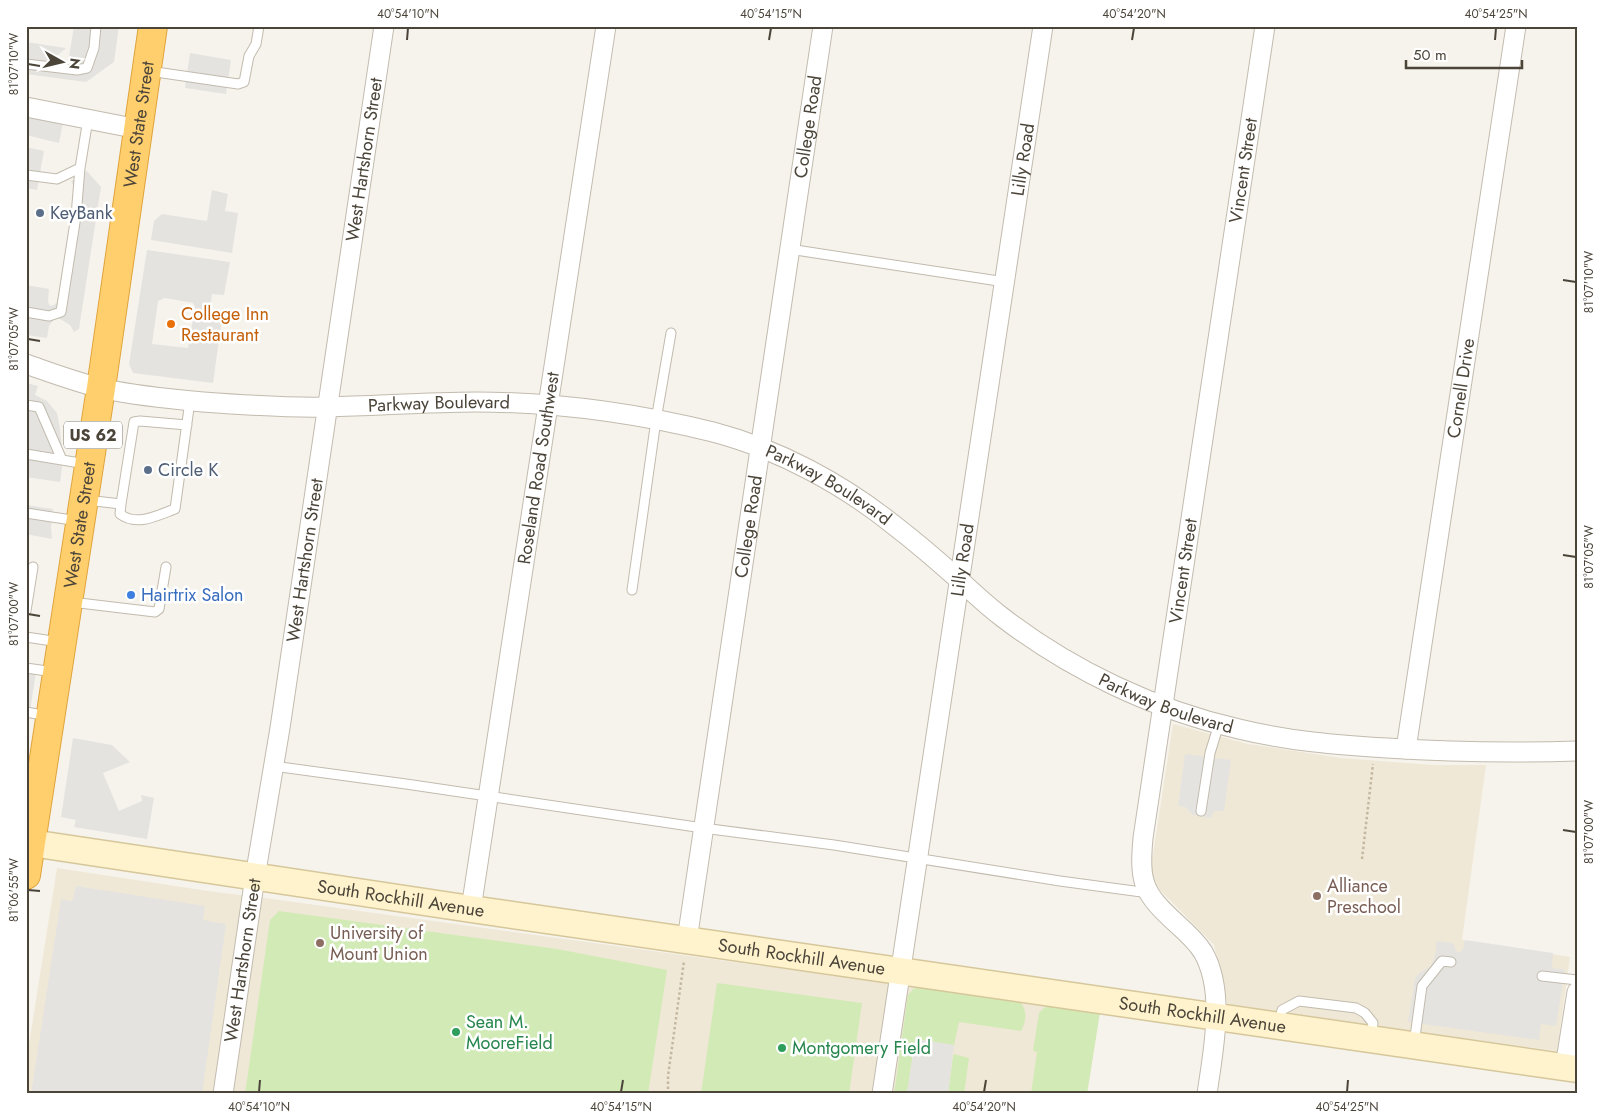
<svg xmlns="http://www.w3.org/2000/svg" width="1603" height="1120" font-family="Jost,sans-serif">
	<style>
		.education { fill: #efe8d6 }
		.green { fill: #d2eab5 }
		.parking { fill: #e5e3e0; fill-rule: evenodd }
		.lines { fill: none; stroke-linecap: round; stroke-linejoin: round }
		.lane-casing { stroke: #c2bbae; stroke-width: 11 }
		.street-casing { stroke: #c2bbae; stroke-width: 21 }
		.secondary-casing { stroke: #d6c79b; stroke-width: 29 }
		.highway-casing { stroke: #e0a43c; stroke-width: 30 }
		.path { stroke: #c4b79f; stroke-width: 2.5; stroke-dasharray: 2.5 2.5; stroke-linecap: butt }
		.lane { stroke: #fff; stroke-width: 9 }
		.street { stroke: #fff; stroke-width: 19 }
		.secondary { stroke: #fff3cd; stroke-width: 26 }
		.highway { stroke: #ffcf6e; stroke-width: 28 }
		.ticks { fill: none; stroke: #4b4439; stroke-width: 2 }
		.service-dot { fill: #5c6f8a; stroke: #fff; stroke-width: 2 }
		.food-dot { fill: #e8710a; stroke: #fff; stroke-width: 2 }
		.shop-dot { fill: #3f7fe0; stroke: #fff; stroke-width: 2 }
		.education-dot { fill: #8d6e63; stroke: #fff; stroke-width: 2 }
		.leisure-dot { fill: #2e9e5b; stroke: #fff; stroke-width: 2 }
		.labels { text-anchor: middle; stroke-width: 5; stroke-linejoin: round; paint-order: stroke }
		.shield { fill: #fff; stroke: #817c74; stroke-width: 1 }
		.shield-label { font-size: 16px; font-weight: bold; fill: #4b4439 }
		.street-label { font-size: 18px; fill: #4b4439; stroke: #fff }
		.service-label { font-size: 18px; fill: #4e5e75; stroke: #fff; text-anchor: start }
		.food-label { font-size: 18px; fill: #c56008; stroke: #fff; text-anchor: start }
		.shop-label { font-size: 18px; fill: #366cbe; stroke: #fff; text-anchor: start }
		.education-label { font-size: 18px; fill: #785e54; stroke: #fff; text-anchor: start }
		.leisure-label { font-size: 18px; fill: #27864d; stroke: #fff; text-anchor: start }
		.neatline { fill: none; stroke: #4b4439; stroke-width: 2 }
		.ticks-label { font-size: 12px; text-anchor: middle; fill: #4b4439 }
	</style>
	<rect width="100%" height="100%" fill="#f6f3ec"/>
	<path class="education" d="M1173 724 1248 744 1341 758 1433 765H1486L1462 940 1570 957 1557 1051 1228 1006 1214 945 1156 886 1151 867Z
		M57 868 208 891 272 899 1100 1012 1087 1094H26V1063Z"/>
	<path class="green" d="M279 911 557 949 667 970 648 1094H245L270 920Z
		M717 983 862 1003 849 1094H701Z
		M918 987 1020 1001C1027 1012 1027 1019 1021 1031L959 1022 954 1045 915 1039 907 1094H894L908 995 913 989Z
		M1050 1006 1100 1012 1087 1094H1031L1037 1052 1033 1051 1039 1013 1044 1008Z
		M954 1054 969 1058 964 1094H948L953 1056Z"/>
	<path class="parking" d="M74 26H119L114 62 86 82 26 74V42L66 48 53 59 54 61 79 64 81 59 69 57Z
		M190 53 231 60 226 94 185 88Z
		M26 113 63 123 59 143 26 135Z
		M26 147 44 151 37 190 26 188Z
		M87 171 101 187 79 329 74 332 70 325 60 319H54L49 326 47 338 26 335V285L49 289 48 302 50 306 54 305 57 302 73 201 74 187 71 181Z
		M212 190 228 194 225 211 238 213 232 253 151 240 154 221 162 214 207 221Z
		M147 250 230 262 224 295 212 294 210 309 223 311 213 383 133 373 129 364ZM165 298 193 303 195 307 188 348 152 344 158 301Z
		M26 383 38 386 35 395 47 401 57 413 60 429 62 449V468L60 482 26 477Z
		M26 505 53 509 51 527 52 539 26 534Z
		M26 670 36 671 26 739Z
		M73 738 112 745 130 762 103 773 119 811 142 801 141 795 154 798 147 839 74 827 76 820 61 817Z
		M1185 754 1231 760 1224 811H1215L1213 812 1211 818 1193 815 1185 807 1178 806Z
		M76 886 205 906 203 920 226 924 202 1094H31L61 899 71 901 73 899Z
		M1465 940 1553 953 1552 968 1565 970 1556 1026 1541 1024 1539 1040 1408 1022 1415 979 1418 974 1431 966 1435 956 1437 941 1453 943 1456 951 1459 953 1463 949Z
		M915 1039 954 1045 948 1094H907Z"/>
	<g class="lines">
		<defs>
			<path id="lane" d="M26 64 77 70 87 68 94 48 96 26
				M149 71 238 84 244 82 249 56 256 44 259 26
				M26 175 57 179 80 168
				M789 249 1005 282
				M26 312 49 316 61 312 76 216 80 168 88 119
				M26 405 39 407 62 460
				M26 454 86 464
				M86 500 121 504 120 514C137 527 158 515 175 509L190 401
				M121 504 134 422 140 421 187 425
				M26 513 78 521
				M632 590 656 420 671 333
				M71 602 155 612 159 609 166 567
				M26 611 33 567
				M26 637 59 642
				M26 668 54 672
				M26 712 48 716
				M273 766 406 784 703 828 834 845 1060 881 1149 893
				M1201 811 1210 753 1219 724
				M1542 976 1577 980
				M1279 1023 1282 1010 1299 1001 1356 1008 1365 1013 1373 1023 1371 1036
				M1414 1044 1422 986 1442 961 1451 962"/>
			<g id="street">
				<path d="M26 107 138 129"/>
				<path id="s1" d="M26 364C52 373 78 383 105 389 137 396 170 399 203 402 244 405 286 408 327 407 377 406 426 402 476 402 555 402 635 413 713 432 778 449 843 484 895 526 917 543 938 561 958 579 973 592 986 605 1002 617 1071 670 1155 710 1239 729 1288 741 1337 745 1387 748 1450 752 1513 753 1577 751"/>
				<path id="s2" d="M1406 749 1516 26"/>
				<path id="s3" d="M471 909 606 26"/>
				<path id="s4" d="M687 940 823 26"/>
				<path d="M1565 1067 1577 992"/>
				<path id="s5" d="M223 1094 255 877 280 728 384 26"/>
				<path id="s6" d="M882 1094 1043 26"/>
				<path id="s7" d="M1207 1094C1213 1051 1226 992 1203 952 1196 941 1186 932 1177 924 1143 893 1139 883 1143 838L1265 26"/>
			</g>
			<g id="secondary">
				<path id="s8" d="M31 843 471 909 1577 1069"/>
			</g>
			<g id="highway">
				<path id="s9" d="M26 875 101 388 153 26"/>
			</g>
		</defs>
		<use href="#lane" class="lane-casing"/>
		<use href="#street" class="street-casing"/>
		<use href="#secondary" class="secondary-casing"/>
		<use href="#highway" class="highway-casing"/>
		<path class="path" d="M1362 859 1373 764
			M668 1094V1076L684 961"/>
		<use href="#lane" class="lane"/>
		<use href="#street" class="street"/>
		<use href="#secondary" class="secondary"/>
		<use href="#highway" class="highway"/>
	</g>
	<path class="ticks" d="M407 40 408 28M769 40 771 28M1132 40 1134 28M1495 40 1496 28M28 64 40 66M1563 280 1576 282M28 339 40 341M1563 555 1576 557M28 614 40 616M1563 830 1576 832M28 890 40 891M259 1092 260 1080M621 1092 623 1080M984 1092 986 1080M1347 1092 1348 1080"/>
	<g class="service-dot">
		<circle cx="40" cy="213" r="5"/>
		<circle cx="148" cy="470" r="5"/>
	</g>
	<circle class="food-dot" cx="171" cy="324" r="5"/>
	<circle class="shop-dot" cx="131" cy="595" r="5"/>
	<g class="education-dot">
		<circle cx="1317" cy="896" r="5"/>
		<circle cx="320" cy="943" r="5"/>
	</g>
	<g class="leisure-dot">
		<circle cx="456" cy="1032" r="5"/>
		<circle cx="782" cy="1048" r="5"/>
	</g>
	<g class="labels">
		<rect class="shield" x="64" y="421.5" width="58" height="27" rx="4"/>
		<g class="shield-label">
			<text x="93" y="441">US 62</text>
		</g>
		<g class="street-label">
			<text dy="6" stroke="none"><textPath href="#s9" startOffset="759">West State Street</textPath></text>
			<text dy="6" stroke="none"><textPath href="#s4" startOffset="822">College Road</textPath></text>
			<text dy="6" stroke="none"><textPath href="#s5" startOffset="945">West Hartshorn Street</textPath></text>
			<text dy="6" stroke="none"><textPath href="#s6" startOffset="945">Lilly Road</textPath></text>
			<text dy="6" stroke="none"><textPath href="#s7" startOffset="956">Vincent Street</textPath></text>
			<text dy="6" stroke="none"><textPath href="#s2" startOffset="365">Cornell Drive</textPath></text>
			<text dy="6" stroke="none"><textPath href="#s1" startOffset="418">Parkway Boulevard</textPath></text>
			<text dy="6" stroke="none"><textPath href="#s3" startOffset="446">Roseland Road Southwest</textPath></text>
			<text dy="6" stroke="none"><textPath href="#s1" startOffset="822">Parkway Boulevard</textPath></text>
			<text dy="6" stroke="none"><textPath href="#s9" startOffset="354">West State Street</textPath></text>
			<text dy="6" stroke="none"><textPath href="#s4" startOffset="418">College Road</textPath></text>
			<text dy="6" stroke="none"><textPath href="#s5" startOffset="540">West Hartshorn Street</textPath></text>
			<text dy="6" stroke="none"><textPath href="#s6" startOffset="540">Lilly Road</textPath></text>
			<text dy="6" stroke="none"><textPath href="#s7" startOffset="551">Vincent Street</textPath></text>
			<text dy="6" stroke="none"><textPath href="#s1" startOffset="1228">Parkway Boulevard</textPath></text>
			<text dy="6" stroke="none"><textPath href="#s8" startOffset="374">South Rockhill Avenue</textPath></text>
			<text dy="6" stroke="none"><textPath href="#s8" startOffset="779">South Rockhill Avenue</textPath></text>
			<text dy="6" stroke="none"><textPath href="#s5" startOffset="135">West Hartshorn Street</textPath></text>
			<text dy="6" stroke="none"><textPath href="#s8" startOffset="1184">South Rockhill Avenue</textPath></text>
		</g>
		<g class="service-label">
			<text x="50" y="219">KeyBank</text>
			<text x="158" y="476">Circle K</text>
		</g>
		<g class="food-label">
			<text x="181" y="320">College Inn<tspan x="181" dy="21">Restaurant</tspan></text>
		</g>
		<g class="shop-label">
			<text x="141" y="601">Hairtrix Salon</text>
		</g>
		<g class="education-label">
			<text x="1327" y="892">Alliance<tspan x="1327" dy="21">Preschool</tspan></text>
			<text x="330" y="939">University of<tspan x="330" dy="21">Mount Union</tspan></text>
		</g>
		<g class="leisure-label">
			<text x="466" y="1028">Sean M.<tspan x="466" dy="21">MooreField</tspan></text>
			<text x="792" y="1054">Montgomery Field</text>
		</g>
	</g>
	<rect width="1603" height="1120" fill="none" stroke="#ffffff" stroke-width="55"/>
	<g transform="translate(62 62) rotate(98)" stroke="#ffffff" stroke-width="4" paint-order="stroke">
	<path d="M0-4L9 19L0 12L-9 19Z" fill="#4b4439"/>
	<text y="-8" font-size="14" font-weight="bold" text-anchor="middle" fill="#4b4439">N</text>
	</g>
	<path d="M1406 60v8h116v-8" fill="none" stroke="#4b4439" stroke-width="2.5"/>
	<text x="1413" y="60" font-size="15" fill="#4b4439" stroke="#ffffff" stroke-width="4" paint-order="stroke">50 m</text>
	<rect x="28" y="28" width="1548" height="1064" class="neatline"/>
	<g class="ticks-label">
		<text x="408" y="18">40°54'10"N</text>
		<text x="771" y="18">40°54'15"N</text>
		<text x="1134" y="18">40°54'20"N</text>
		<text x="1496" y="18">40°54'25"N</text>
		<text transform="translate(14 64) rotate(-90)" y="4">81°07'10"W</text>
		<text transform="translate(1589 282) rotate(-90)" y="4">81°07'10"W</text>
		<text transform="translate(14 339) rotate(-90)" y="4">81°07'05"W</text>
		<text transform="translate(1589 557) rotate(-90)" y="4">81°07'05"W</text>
		<text transform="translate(14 614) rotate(-90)" y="4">81°07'00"W</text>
		<text transform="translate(1589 832) rotate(-90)" y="4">81°07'00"W</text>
		<text transform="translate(14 890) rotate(-90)" y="4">81°06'55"W</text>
		<text x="259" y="1111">40°54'10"N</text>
		<text x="621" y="1111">40°54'15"N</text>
		<text x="984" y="1111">40°54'20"N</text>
		<text x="1347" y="1111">40°54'25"N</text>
	</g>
</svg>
